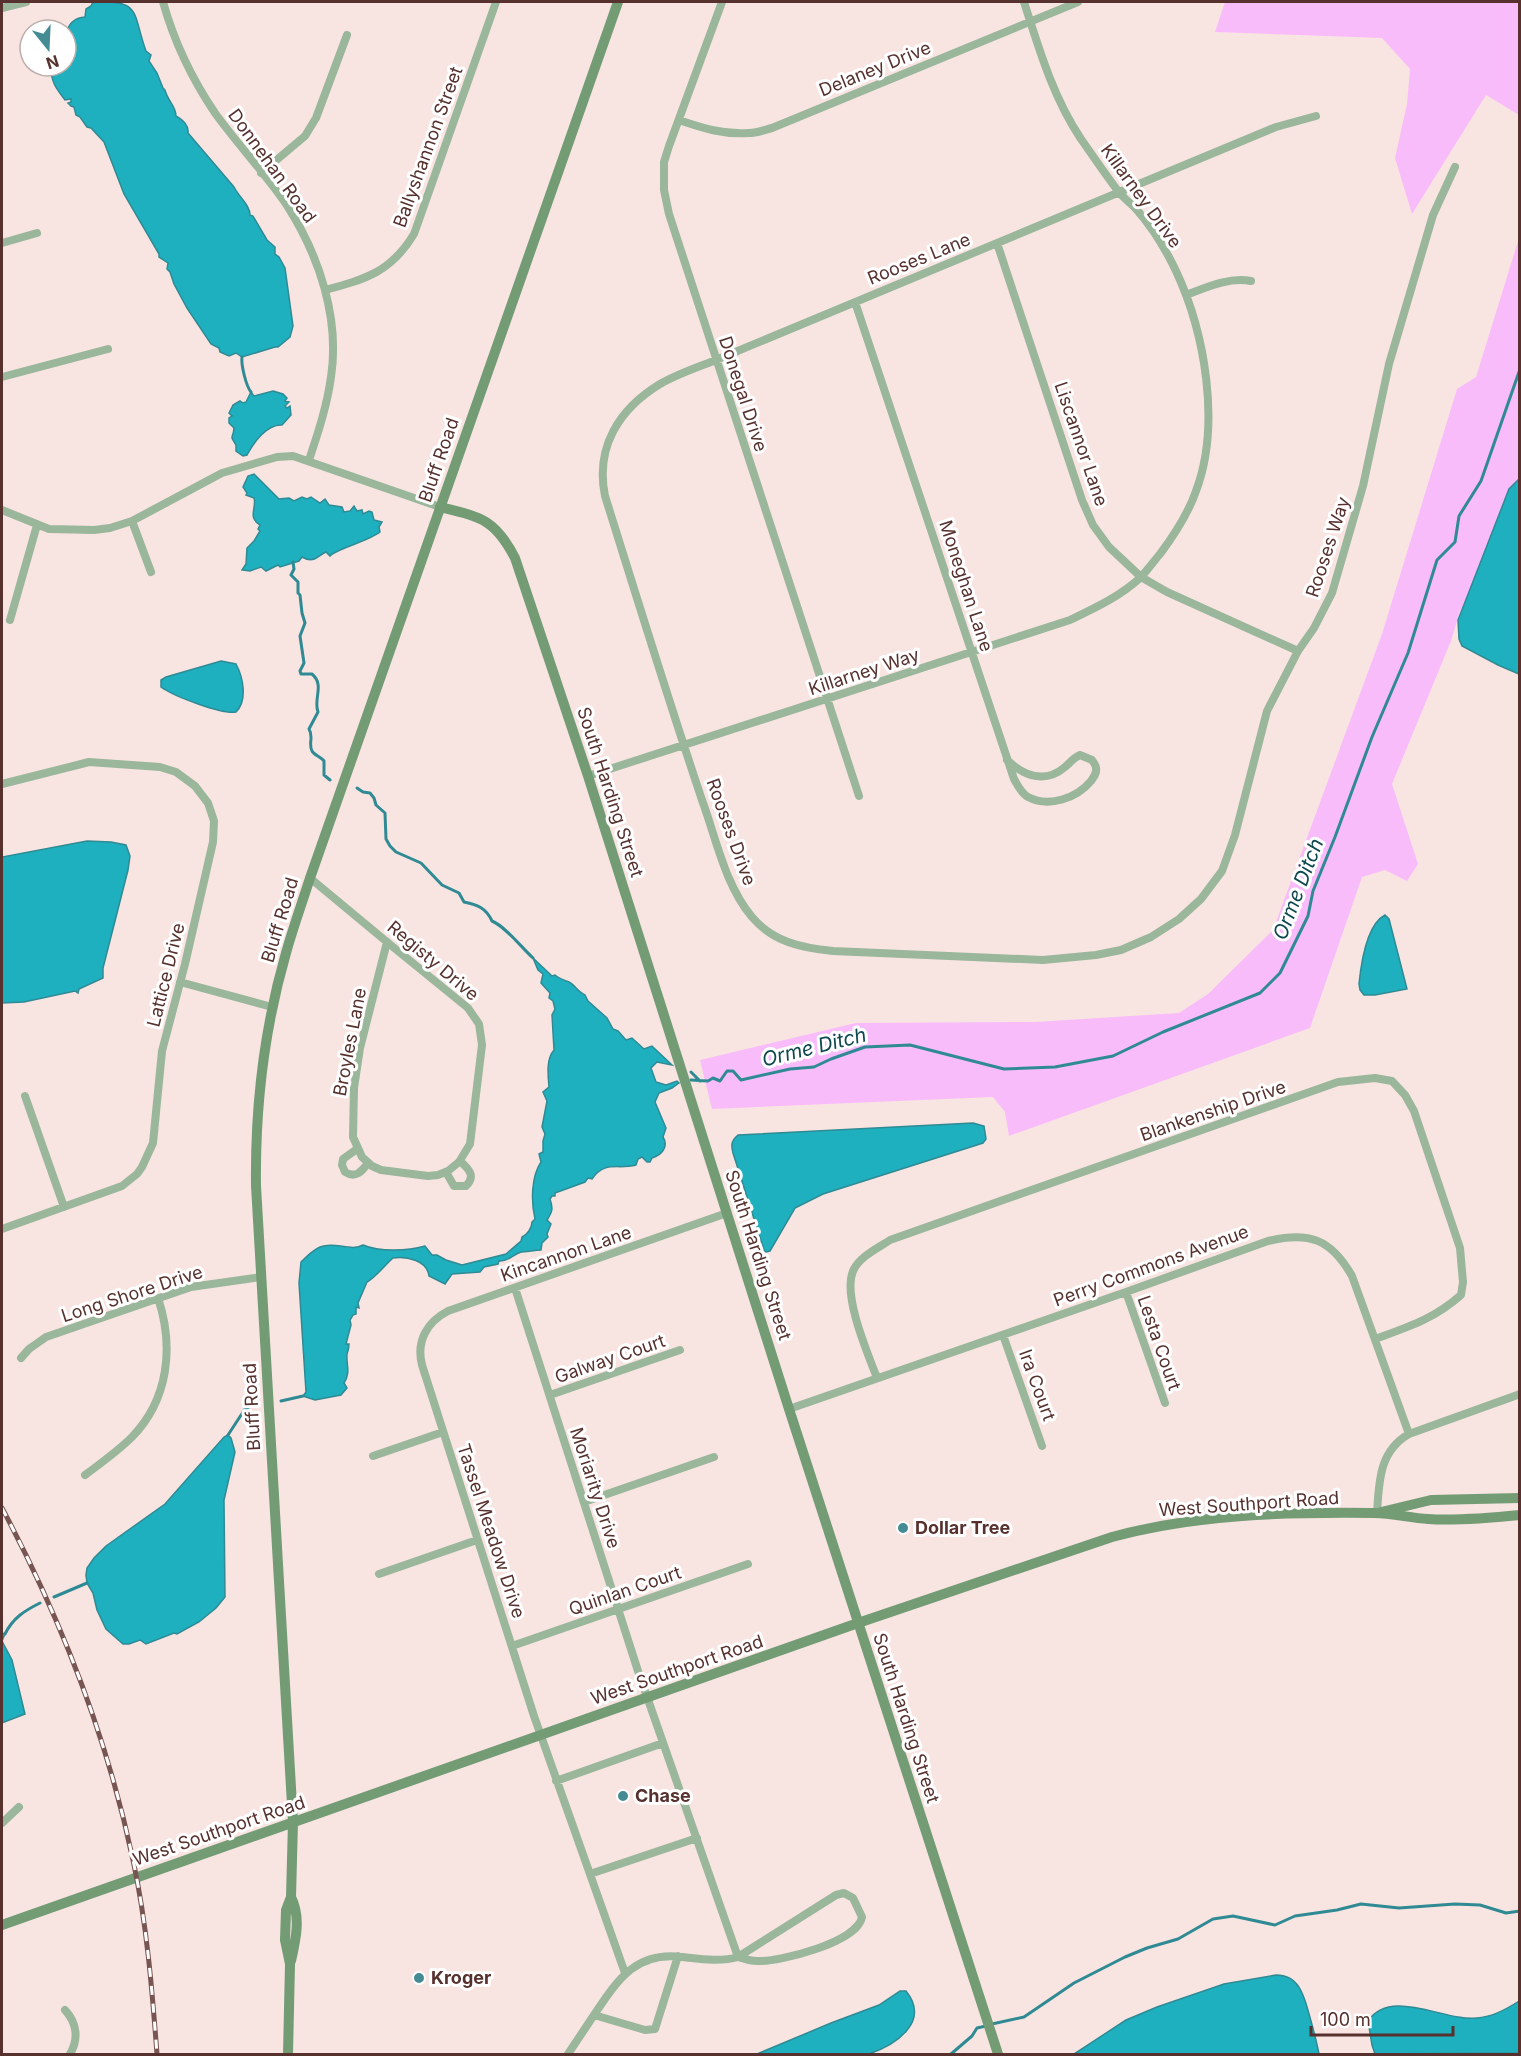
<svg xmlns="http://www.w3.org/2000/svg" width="1521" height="2056" font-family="Inter,sans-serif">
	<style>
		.green { fill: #f9bcfa }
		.water { fill: #1eb0bf; stroke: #2f8a94; stroke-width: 1.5 }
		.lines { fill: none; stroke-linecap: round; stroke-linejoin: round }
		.stream { stroke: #2f8a94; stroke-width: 3 }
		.street { stroke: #9ab69b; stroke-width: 8 }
		.secondary { stroke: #739c75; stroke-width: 10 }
		.rail-casing { stroke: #775552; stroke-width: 5 }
		.rail { stroke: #fff; stroke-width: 3; stroke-dasharray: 9; stroke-linecap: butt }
		.poi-dot { fill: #448b94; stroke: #fff; stroke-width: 2 }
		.labels { text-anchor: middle; stroke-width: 6; stroke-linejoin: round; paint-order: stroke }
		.street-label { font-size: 18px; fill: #56312e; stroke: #fff }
		.poi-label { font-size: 18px; font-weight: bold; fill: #56312e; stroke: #fff; text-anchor: start }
		.water-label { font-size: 20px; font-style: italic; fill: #0d484e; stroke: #fff }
	</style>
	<rect width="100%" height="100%" fill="#f8e5e2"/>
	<path class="green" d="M1225 2H1519V115L1486 95 1412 214 1395 158 1407 104 1410 69 1382 38 1215 32Z
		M1519 238V479L1509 489 1468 596 1460 611 1451 641 1392 784 1418 864 1407 881 1385 870 1362 877 1310 1028 1009 1136 1005 1112 993 1097 712 1109 700 1060 856 1023 1035 1022 1179 1013 1208 994 1273 930 1382 634 1457 389 1476 377Z"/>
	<path class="water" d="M93 2C142 0 132 12 146 51L151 55 149 61 157 73 163 88 165 90C167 100 176 106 176 116 182 120 189 124 188 133L234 187C239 197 250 205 250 215L253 216 267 240 275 247V254L279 257 285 268 293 326 290 337 278 347H275L242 357 236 353 229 356 220 352 219 348 211 344 187 308 174 284 170 272 167 269 168 263 159 257V254L124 194 104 142 91 128 87 127 80 117 76 115 74 107 71 106 68 103 71 102V99L65 100C55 87 52 83 50 66H66C66 47 60 19 85 17L86 9 91 6Z
		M273 391 283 394 287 398 285 401 289 402 285 406 287 408 290 406 291 415 282 425C267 424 254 442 247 455L243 456 236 451V445C229 434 233 440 234 428L229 423V418L232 416 229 413 233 405 240 401 243 403 246 402 251 392 254 396Z
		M254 474 279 499 289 498 294 501 302 497 307 499 311 497 320 503 325 499 329 505 342 507 344 512 350 511 354 506 357 511 362 510 363 514 369 511 372 512 374 520 382 522 379 527 380 532C369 541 334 550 330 556L326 552C317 556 314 564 302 557L299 561 280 567 278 565 266 571 261 567 250 571 242 570 246 564 247 548 254 541 260 531 258 529 260 525C247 517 257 508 254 498L246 495 247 493 243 487 248 476Z
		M1519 479V674L1498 665 1462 646 1459 639 1458 620 1509 489Z
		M221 661 236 664C243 677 248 700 236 712 223 715 173 696 161 687V680L166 677Z
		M87 841 111 842 126 845 130 856 128 870 103 968V978L79 989 78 993 75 991 24 1002 2 1003V857Z
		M1385 915 1389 919 1407 989 1375 995H1364L1360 990 1359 984C1361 964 1366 925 1385 915Z
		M533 958 552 976 555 975C560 979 563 980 569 982 575 985 578 992 585 995L588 1001 607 1018 613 1029 618 1031 626 1040 632 1038 644 1049 652 1046 672 1065 657 1062 651 1068 656 1082 666 1085 677 1081 679 1083 672 1088 659 1093 655 1102 666 1128 663 1137C669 1146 662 1155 652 1158L650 1162H647L642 1157 638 1159 636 1165C618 1170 605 1160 592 1179L588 1178 585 1182 555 1193V1196H552L550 1199C553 1208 553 1211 547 1220L551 1224 547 1234 548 1237 542 1243 541 1250C538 1250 524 1252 521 1252 512 1255 508 1262 499 1261L498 1264 484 1267 480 1272 452 1274 445 1284 429 1276C427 1260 406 1256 393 1258 384 1266 376 1277 367 1282L358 1303 359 1308 356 1307V1314L353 1315 350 1320 351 1325 346 1344H349C349 1348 348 1351 347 1354 346 1364 351 1373 344 1383L347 1388 341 1395 315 1400 303 1396 306 1392 299 1283 301 1262C307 1256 313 1250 320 1247 335 1241 351 1252 363 1245 379 1252 408 1251 425 1246L432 1255H437L446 1260 462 1265 506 1254 521 1241 522 1237C527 1235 532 1228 532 1222L535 1219C531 1202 531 1177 541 1162L539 1154 543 1152V1141L545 1134 542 1127 547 1101 543 1092 549 1087C548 1075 546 1059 554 1050L552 1015 555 1009 553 1001 549 998 550 993 541 983 543 974 538 970Z
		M973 1123 984 1126 986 1139 983 1143 823 1194 795 1208 770 1251 766 1252 764 1250 733 1153C731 1145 731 1141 738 1135Z
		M228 1435 231 1438 235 1452 224 1500 225 1597 216 1608 199 1622 177 1634 174 1633 146 1644 140 1640 129 1644H123L106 1629 97 1610 93 1593 87 1583 86 1575 87 1568 94 1558 106 1546 165 1504 224 1437Z
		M2 1633 5 1634 2 1641 12 1660 25 1714 2 1723Z
		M1276 1975C1302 1975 1305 2001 1311 2021 1314 2032 1317 2043 1319 2054H1074L1126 2020 1157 2007 1224 1984Z
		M900 1991H906C931 2022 895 2045 869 2054 859 2056 846 2054 836 2054 810 2054 783 2055 757 2054L831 2023 879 2005Z
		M1519 2001V2053L1375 2054 1372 2045 1368 2021C1391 1987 1445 2022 1477 2018 1492 2017 1507 2009 1519 2001Z"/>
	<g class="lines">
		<path class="stream" d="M242 357C241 365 246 386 251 392
			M293 562 294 569 291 575 298 582V593L300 595 302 613 305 623 300 636 304 663 300 671 301 674H312C325 685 313 699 318 712L309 729C314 737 308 743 312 751 314 755 321 757 324 761V775L330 780
			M357 788 363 792 370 793 374 798 376 805 385 813 386 839 390 846 396 852 421 863 442 885 459 893 464 902C478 905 486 908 492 921 506 927 521 947 533 958
			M691 1072 700 1081
			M691 1080 708 1081 713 1078 720 1081 727 1071H733L741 1080 790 1069 814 1067 831 1059 865 1047 910 1045 1004 1069 1055 1067 1113 1056 1163 1032 1260 993 1280 973 1308 916 1313 891 1335 837 1372 737 1408 653 1437 560 1455 542 1459 516 1481 481 1520 369
			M281 1401 303 1396
			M228 1435 245 1409 257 1403
			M54 1597 87 1583
			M5 1634C13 1618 24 1611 40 1603
			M992 2024 1024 2017 1074 1983 1125 1957 1147 1948 1178 1939 1213 1919 1233 1916 1275 1925 1295 1916 1337 1910 1361 1904 1399 1908 1455 1904 1480 1905 1506 1913 1520 1911
			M951 2054 972 2036 977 2028 986 2026"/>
		<path class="street" d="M163 2C174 41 192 79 215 113 238 145 266 174 288 207 319 256 340 318 331 377 327 406 318 433 309 460
			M722 2 669 146 664 162V190L669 214 859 796
			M2 8 26 2
			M1316 116 1276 127 716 360C698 367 677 374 660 384 619 409 595 447 605 496 637 598 668 699 702 800 716 838 725 885 752 917 773 942 802 948 833 951L1043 960 1096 955 1121 950 1151 937 1179 919 1201 899 1222 871 1235 835 1267 711 1298 651 1314 628 1332 593 1363 486 1389 364 1433 215 1455 167
			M679 120C702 128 724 135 749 133 757 133 764 130 772 128L1078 2
			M261 173 305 136 316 118 347 35
			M2 243 37 233
			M997 243 1082 500 1093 525 1109 547 1141 577 1167 592 1298 651
			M325 290C366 279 391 272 414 234L496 2
			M1186 295C1207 287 1229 277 1251 281
			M855 302 1014 779C1018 786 1021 793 1028 797 1049 808 1077 798 1091 781 1094 777 1097 773 1096 768 1096 765 1093 762 1092 760L1080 755C1073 758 1071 762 1065 767 1045 784 1024 776 1007 760
			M2 377 108 349
			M2 510 49 529 94 530 110 528 132 521 222 473 277 457 293 456 440 507
			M132 521 151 572
			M10 620 37 525
			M588 776 1070 620C1095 608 1119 597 1140 578 1147 571 1154 561 1160 554 1175 534 1188 514 1196 491 1221 425 1205 333 1176 271 1166 250 1152 227 1137 210 1131 203 1123 198 1118 191 1105 174 1093 156 1081 139 1053 97 1039 49 1024 2
			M2 784 89 762 160 767 176 772 195 786 208 803 214 821 213 842 185 964 162 1051 153 1143 142 1167 137 1174 122 1186 2 1229
			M310 878 387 942 468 1008 479 1024 482 1045 470 1144 459 1162 448 1171 438 1175 428 1176 381 1170 372 1166 362 1157 353 1137 354 1088 360 1048 387 942
			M180 982 272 1007
			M25 1096 64 1207
			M357 1149 343 1159 342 1165 345 1172C356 1179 362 1171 368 1163
			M446 1172 454 1186H466C476 1176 469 1169 460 1161
			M515 1288 638 1671 738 1957C720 1962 701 1959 682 1957 635 1951 617 1981 594 2015
			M1126 1292 1165 1403
			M1003 1335 1042 1446
			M21 1358 29 1349 46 1337 191 1287 261 1277
			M877 1378C868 1354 841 1293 854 1269 861 1256 878 1248 890 1240L1338 1082 1375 1078 1392 1081 1405 1095 1414 1111 1460 1248 1463 1282 1461 1295C1434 1319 1408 1327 1375 1339
			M550 1395 680 1350
			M789 1409 1126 1292 1268 1241C1309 1231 1331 1239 1352 1276L1409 1434
			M373 1456 443 1432
			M85 1475C101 1463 118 1451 132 1437 169 1399 174 1346 158 1298
			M584 1502 714 1457
			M1377 1513C1379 1482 1379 1451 1409 1434L1520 1394
			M379 1574 477 1540
			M512 1646 748 1564
			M556 1781 663 1743
			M2 1823 19 1807
			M590 1874 697 1838
			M844 1893 853 1898 862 1917C858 1942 780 1962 757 1961 750 1961 744 1959 738 1957L836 1895Z
			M625 1973 534 1716 422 1365C416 1341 427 1322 448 1311L727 1213
			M65 2010C77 2023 79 2039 70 2054
			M568 2054 594 2015 645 2030 655 2029 678 1956"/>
		<path class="secondary" d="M440 507C481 517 495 519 515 558L588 776 789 1409 998 2054
			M1381 1512 1431 1500 1520 1498
			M291 1897C301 1917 296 1939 291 1961
			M2 1925 858 1623 1112 1537C1196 1514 1287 1512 1374 1513 1392 1513 1410 1518 1428 1519 1458 1521 1490 1518 1520 1515
			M288 2054 290 1964 285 1940 286 1910 291 1897 293 1822 256 1186C255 1107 264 1029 286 953 293 928 302 903 310 878L618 2"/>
		<defs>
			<path id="rail" d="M2 1508C61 1619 107 1737 133 1860 147 1925 152 1989 157 2054"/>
		</defs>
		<use href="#rail" class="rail-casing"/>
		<use href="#rail" class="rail"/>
	</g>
	<g class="poi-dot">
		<circle cx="903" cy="1528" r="6"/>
		<circle cx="623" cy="1796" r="6"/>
		<circle cx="419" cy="1978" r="6"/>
	</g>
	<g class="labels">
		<g class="street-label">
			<text transform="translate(875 69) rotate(-22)" y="6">Delaney Drive</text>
			<text transform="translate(428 147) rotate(-70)" y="6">Ballyshannon Street</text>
			<text transform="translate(272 166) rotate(54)" y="6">Donnehan Road</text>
			<text transform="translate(1141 196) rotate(54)" y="6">Killarney Drive</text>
			<text transform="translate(919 259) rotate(-22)" y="6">Rooses Lane</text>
			<text transform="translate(743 394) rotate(72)" y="6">Donegal Drive</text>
			<text transform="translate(1081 444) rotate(71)" y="6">Liscannor Lane</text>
			<text transform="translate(439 460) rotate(-71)" y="6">Bluff Road</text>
			<text transform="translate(1328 547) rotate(-72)" y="6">Rooses Way</text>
			<text transform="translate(966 586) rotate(72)" y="6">Moneghan Lane</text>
			<text transform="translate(864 672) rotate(-18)" y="6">Killarney Way</text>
			<text transform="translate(610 792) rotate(72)" y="6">South Harding Street</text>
			<text transform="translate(731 832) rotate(70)" y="6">Rooses Drive</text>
			<text transform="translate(280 920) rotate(-73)" y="6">Bluff Road</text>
			<text transform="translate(433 961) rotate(40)" y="6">Registy Drive</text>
			<text transform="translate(166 975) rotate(-76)" y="6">Lattice Drive</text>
			<text transform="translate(350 1042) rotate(-79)" y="6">Broyles Lane</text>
			<text transform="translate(1213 1111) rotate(-19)" y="6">Blankenship Drive</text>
			<text transform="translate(566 1254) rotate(-19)" y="6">Kincannon Lane</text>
			<text transform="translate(758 1255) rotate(72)" y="6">South Harding Street</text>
			<text transform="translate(1151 1266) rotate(-20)" y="6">Perry Commons Avenue</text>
			<text transform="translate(132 1294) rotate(-18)" y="6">Long Shore Drive</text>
			<text transform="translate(1159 1343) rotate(71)" y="6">Lesta Court</text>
			<text transform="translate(610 1359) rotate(-19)" y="6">Galway Court</text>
			<text transform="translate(1037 1385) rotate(70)" y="6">Ira Court</text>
			<text transform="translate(252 1407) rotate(-93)" y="6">Bluff Road</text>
			<text transform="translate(595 1488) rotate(72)" y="6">Moriarity Drive</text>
			<text transform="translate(1249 1504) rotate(-4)" y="6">West Southport Road</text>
			<text transform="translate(491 1531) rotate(72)" y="6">Tassel Meadow Drive</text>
			<text transform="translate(625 1591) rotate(-19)" y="6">Quinlan Court</text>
			<text transform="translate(677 1670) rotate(-19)" y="6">West Southport Road</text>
			<text transform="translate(906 1718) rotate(72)" y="6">South Harding Street</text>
			<text transform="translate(219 1831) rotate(-19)" y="6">West Southport Road</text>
		</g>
		<g class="poi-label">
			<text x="915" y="1534">Dollar Tree</text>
			<text x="635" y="1802">Chase</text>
			<text x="431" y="1984">Kroger</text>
		</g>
		<g class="water-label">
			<text transform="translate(1298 889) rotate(-69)" y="7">Orme Ditch</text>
			<text transform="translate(814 1047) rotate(-14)" y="7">Orme Ditch</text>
		</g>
	</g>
	<rect width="1521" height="2056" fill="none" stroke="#56312e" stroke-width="6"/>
	<g transform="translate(48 48) rotate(162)"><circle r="28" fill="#ffffff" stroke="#bbadab" stroke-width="1.5"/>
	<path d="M0-4.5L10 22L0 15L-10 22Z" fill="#448b94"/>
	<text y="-9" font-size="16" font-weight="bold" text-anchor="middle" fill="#56312e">N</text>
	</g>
	<path d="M1311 2026v9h142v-9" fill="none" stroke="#56312e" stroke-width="3"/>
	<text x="1320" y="2026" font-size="18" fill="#56312e" stroke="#ffffff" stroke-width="4.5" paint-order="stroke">100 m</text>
</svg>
